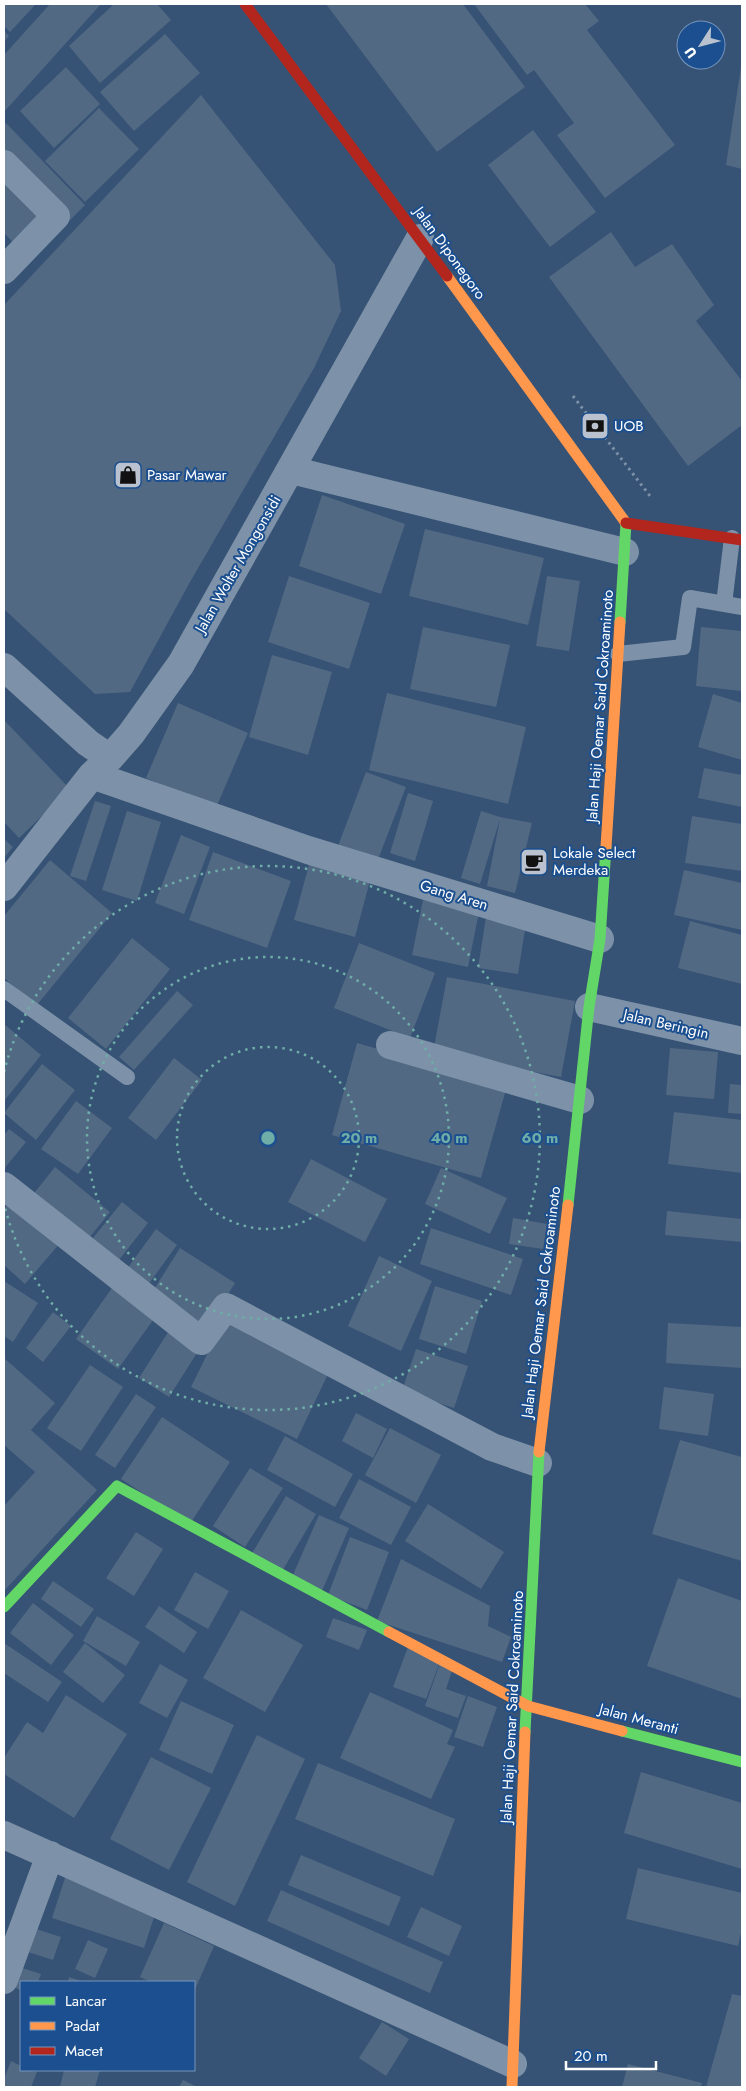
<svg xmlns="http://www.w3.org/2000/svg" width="746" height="2091" font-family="Jost,sans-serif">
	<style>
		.building { fill: #526984 }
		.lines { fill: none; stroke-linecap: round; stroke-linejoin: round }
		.path { stroke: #7d92a8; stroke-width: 3; stroke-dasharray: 2.5 4; stroke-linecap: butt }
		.lane { stroke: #7d92a8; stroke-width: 16 }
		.street { stroke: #7d92a8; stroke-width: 28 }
		.fast { stroke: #63d668; stroke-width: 11 }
		.slow { stroke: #ff974d; stroke-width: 11 }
		.jam { stroke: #b3261e; stroke-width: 11 }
		.ring { fill: none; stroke: #6fada8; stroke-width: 2.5; stroke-dasharray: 2.5 5 }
		.labels { text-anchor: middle; stroke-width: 4; stroke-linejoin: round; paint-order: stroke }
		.street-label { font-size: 15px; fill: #fff; stroke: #1b4f8f }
		.poi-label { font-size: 15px; fill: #fff; stroke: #1b4f8f; text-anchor: start }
		.centre { fill: #6fada8; stroke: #1b4f8f; stroke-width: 2.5 }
		.ring-label { font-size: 15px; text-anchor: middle; font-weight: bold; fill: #6fada8; stroke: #1b4f8f; stroke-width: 4; stroke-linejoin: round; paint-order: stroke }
	</style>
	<rect width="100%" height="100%" fill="#365274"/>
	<path class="building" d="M4 4H36L10 32 4 26Z
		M50 4H101L4 112V55Z
		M114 4H157L171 20 100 83 69 46Z
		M326 4H463L525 87 437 152Z
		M474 4H585L599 21 587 30 675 145 605 198 557 135 574 123 534 70 527 75Z
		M4 31 9 36 4 42Z
		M165 34 200 73 134 131 100 92Z
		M66 67 100 104 54 148 20 111Z
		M741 67H742V169L726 165Z
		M201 95 335 265 341 311 314 368 190 582 130 692 95 694 4 609V305Z
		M99 108 139 149 85 202 45 161Z
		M6 123 85 205 68 222 4 155V125Z
		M533 130 596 212 550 247 488 165Z
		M4 175 45 217 17 246 4 233Z
		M611 232 635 267 672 244 714 305 696 321 742 381V425L688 466 549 277Z
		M322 495 405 524 381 594 299 566Z
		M425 529 544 558 528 625 409 596Z
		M289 576 370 603 349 669 268 642Z
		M547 576 580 581 569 651 536 646Z
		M423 627 510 645 496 707 410 689Z
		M701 627 742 631V691L696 686Z
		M272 655 332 672 308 755 249 737Z
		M387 693 526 727 508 804 369 770Z
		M713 694 742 703V760L698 747Z
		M178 703 248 733 216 808 146 778Z
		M4 720 70 789 19 838 4 822Z
		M704 768 742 775V807L698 798Z
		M366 772 406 787 377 862 338 846Z
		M408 793 433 801 415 861 390 853Z
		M95 801 111 806 86 881 70 876Z
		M127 811 161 822 137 901 102 890Z
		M481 811 500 817 532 823 515 893 487 886 500 819 480 884 461 878Z
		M692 816 742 824V871L685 863Z
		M181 835 210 847 184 914 155 903Z
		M4 839 13 847 4 858Z
		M213 852 291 881 267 948 189 920Z
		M50 860 112 913 37 1005 4 978V916Z
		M310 861 371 877 355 937 294 920Z
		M684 870 742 883V930L674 915Z
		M423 900 479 912 468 967 412 955Z
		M486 917 526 923 518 974 478 968Z
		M690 921 742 935V984L678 968Z
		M132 938 170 969 106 1049 68 1018Z
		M359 943 435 973 410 1038 334 1008Z
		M447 977 575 1001 561 1077 433 1053Z
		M177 991 193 1005 134 1070 119 1057Z
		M4 1024 41 1055 4 1101Z
		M357 1043 507 1086 481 1178 332 1135Z
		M670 1048 718 1052 714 1099 666 1095Z
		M174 1058 202 1080 156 1140 128 1118Z
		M42 1064 75 1090 36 1140 4 1113Z
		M730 1084 742 1085V1114L728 1113Z
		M76 1101 112 1128 78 1174 41 1149Z
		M674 1112 742 1120V1173L668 1164Z
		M9 1129 26 1142 4 1169V1135Z
		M311 1159 387 1199 365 1242 288 1202Z
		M55 1167 110 1212 85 1243 31 1197Z
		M441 1168 507 1198 490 1234 425 1204Z
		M12 1199 61 1242 25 1284 4 1265V1209Z
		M122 1202 148 1223 115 1265 89 1243Z
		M667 1211 742 1219V1242L665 1235Z
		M513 1218 547 1224 543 1249 509 1244Z
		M431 1228 523 1259 511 1295 420 1264Z
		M156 1229 177 1245 145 1289 124 1273Z
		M180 1248 235 1283 203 1334 148 1299Z
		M379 1256 432 1281 401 1351 348 1326Z
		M4 1281 38 1303 13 1342 4 1336Z
		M114 1285 156 1316 118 1369 76 1339Z
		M435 1286 482 1301 466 1354 419 1339Z
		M53 1312 71 1326 43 1362 26 1348Z
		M224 1320 329 1372 297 1439 191 1387Z
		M668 1323 742 1327V1368L666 1363Z
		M172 1326 202 1345 169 1397 139 1378Z
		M416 1349 468 1366 454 1408 402 1391Z
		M4 1358 55 1403 31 1430 97 1490 4 1591V1506L35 1472 4 1445Z
		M90 1365 123 1387 81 1451 47 1428Z
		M664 1387 714 1394 708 1436 659 1429Z
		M136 1394 156 1407 115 1468 95 1455Z
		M356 1413 387 1429 373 1458 342 1441Z
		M162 1417 230 1462 190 1524 121 1479Z
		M390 1428 441 1455 416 1503 365 1475Z
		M285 1436 353 1474 335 1507 267 1470Z
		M680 1440 742 1457V1561L652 1534Z
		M250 1468 283 1488 245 1547 213 1526Z
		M359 1479 411 1507 391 1545 339 1518Z
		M286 1496 316 1514 281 1573 251 1555Z
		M428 1504 504 1552 481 1589 405 1541Z
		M319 1515 349 1528 322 1591 292 1577Z
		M136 1532 163 1549 134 1596 106 1578Z
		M350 1537 389 1552 367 1610 328 1595Z
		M401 1559 490 1606 488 1626 511 1637 502 1662 377 1621Z
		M195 1572 229 1591 208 1629 174 1610Z
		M678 1578 742 1601V1699L647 1666Z
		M53 1581 94 1609 81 1627 41 1599Z
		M33 1603 74 1635 51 1665 10 1633Z
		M159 1606 197 1632 184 1653 145 1627Z
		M241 1610 303 1645 265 1712 203 1678Z
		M97 1616 140 1642 126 1666 83 1641Z
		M333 1618 367 1630 359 1650 326 1637Z
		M4 1643 62 1682 48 1702 4 1673Z
		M85 1643 125 1675 103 1703 63 1672Z
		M408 1647 441 1659 426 1699 393 1687Z
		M440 1663 453 1668 446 1689 466 1696 458 1718 425 1706Z
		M160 1664 188 1680 167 1718 139 1703Z
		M370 1692 453 1730 447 1744 455 1747 431 1799 340 1758Z
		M66 1695 127 1734 74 1818 4 1774V1758L27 1722 43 1733Z
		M468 1696 497 1707 483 1747 454 1737Z
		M181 1701 234 1725 212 1774 159 1750Z
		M257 1735 305 1759 235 1906 187 1882Z
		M151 1757 211 1788 169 1870 110 1839Z
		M318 1763 455 1819 433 1876 295 1819Z
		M641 1772 742 1803V1869L624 1833Z
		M301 1855 401 1897 389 1926 288 1885Z
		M638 1868 742 1893V1929L738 1946 626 1919Z
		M66 1875 158 1905 144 1948 52 1918Z
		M281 1890 443 1962 430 1993 267 1921Z
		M421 1907 462 1926 449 1956 407 1937Z
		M164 1923 214 1946 194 1992V1982H151L140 1977Z
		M36 1929 61 1937 53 1960 28 1952Z
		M88 1940 108 1949 95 1978 75 1969Z
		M22 1968 41 1974 38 1982H21V1990L16 1988Z
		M69 1977 84 1982H68Z
		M732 1994 742 1996V2087H706Z
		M382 2022 409 2039 386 2076 359 2058Z
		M11 2061 21 2066V2070L37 2072 31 2087H4V2079Z
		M628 2064 702 2083 701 2087H622Z
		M64 2070H100L95 2087H60Z
		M183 2080 197 2087H179Z"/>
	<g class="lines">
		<path class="path" d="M573 396 650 496"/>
		<path class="lane" d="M724 604 732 538
			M618 654 683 647 690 598 742 607
			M4 989 127 1077"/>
		<path class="street" d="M4 164 56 216 4 270
			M291 470 625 552
			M4 667 88 743 110 758 131 734 181 664 420 238
			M92 775 308 850 600 939
			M4 887 92 775 105 763
			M589 1007 742 1041
			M390 1045 580 1100
			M4 1186 201 1341 226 1307 492 1447 538 1463
			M4 1835 513 2064
			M4 1980 50 1855"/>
		<path class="fast" d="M620 622 626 523
			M568 1205 589 1007 600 939 606 847
			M4 1607 117 1486 389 1632
			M622 1731 742 1762
			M525 1732 539 1452"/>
		<path class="slow" d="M447 276 626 523
			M606 847 620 622
			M539 1452 568 1205
			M389 1632 528 1706 622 1731
			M512 2087 525 1732"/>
		<path class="jam" d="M245 4 447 276
			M626 523 742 540"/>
	</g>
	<g class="ring">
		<circle cx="268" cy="1138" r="91"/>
		<circle cx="268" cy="1138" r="181"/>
		<path d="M4 1072A272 272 0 1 1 4 1204"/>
	</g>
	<defs>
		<symbol id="bank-square" viewBox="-11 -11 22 22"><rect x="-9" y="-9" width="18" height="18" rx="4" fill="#b9c2ce" stroke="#1b4f8f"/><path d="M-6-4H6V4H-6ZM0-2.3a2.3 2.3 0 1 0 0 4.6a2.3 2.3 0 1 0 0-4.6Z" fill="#111"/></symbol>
		<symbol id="shop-square" viewBox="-11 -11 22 22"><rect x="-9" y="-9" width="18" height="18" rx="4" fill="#b9c2ce" stroke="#1b4f8f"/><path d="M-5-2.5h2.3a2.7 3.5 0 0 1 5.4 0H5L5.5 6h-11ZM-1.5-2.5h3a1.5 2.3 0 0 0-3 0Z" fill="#111"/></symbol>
		<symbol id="cafe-square" viewBox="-11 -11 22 22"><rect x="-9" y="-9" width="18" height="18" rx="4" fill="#b9c2ce" stroke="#1b4f8f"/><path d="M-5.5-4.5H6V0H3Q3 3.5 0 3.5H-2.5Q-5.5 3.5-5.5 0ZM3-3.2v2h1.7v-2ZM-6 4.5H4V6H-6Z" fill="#111"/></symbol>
	</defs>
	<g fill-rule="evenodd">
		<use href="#bank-square" x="579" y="410" width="32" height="32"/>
		<use href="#shop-square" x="112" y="459" width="32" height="32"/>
		<use href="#cafe-square" x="518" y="846" width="32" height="32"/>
	</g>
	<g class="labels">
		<g class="street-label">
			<text transform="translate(450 253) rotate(54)" y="5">Jalan Diponegoro</text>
			<text transform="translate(238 564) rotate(-60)" y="5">Jalan Wolter Mongonsidi</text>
			<text transform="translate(600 706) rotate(-86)" y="5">Jalan Haji Oemar Said Cokroaminoto</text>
			<text transform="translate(454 895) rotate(17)" y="5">Gang Aren</text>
			<text transform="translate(666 1024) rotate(13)" y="5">Jalan Beringin</text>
			<text transform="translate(541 1302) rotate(-83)" y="5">Jalan Haji Oemar Said Cokroaminoto</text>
			<text transform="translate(512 1707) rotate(-87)" y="5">Jalan Haji Oemar Said Cokroaminoto</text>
			<text transform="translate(639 1719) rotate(15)" y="5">Jalan Meranti</text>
		</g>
		<g class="poi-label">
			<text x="614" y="431">UOB</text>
			<text x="147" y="480">Pasar Mawar</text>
			<text x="553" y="858">Lokale Select<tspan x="553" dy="17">Merdeka</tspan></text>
		</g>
	</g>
	<circle cx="268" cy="1138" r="8" class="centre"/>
	<g class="ring-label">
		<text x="359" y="1143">20 m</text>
		<text x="449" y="1143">40 m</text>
		<text x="540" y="1143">60 m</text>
	</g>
	<rect width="746" height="2091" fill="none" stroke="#ffffff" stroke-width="10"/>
	<rect x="20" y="1981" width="175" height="90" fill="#1b4f8f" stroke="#7695bc"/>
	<rect x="30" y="1997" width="25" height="8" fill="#63d668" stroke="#7695bc"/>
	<text x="65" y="2006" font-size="15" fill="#ffffff">Lancar</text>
	<rect x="30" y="2022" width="25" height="8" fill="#ff974d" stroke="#7695bc"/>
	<text x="65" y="2031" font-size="15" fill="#ffffff">Padat</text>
	<rect x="30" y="2047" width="25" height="8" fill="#b3261e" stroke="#7695bc"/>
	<text x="65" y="2056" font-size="15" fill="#ffffff">Macet</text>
	<g transform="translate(701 45) rotate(234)"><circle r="24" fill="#1b4f8f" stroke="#7695bc"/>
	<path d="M0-4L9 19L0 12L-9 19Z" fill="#b9c2ce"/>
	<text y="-8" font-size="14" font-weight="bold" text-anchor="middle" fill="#ffffff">U</text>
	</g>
	<path d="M566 2061v8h90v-8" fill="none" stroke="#ffffff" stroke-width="2.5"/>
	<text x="574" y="2061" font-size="15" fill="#ffffff" stroke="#1b4f8f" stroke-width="4" paint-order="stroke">20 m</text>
</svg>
